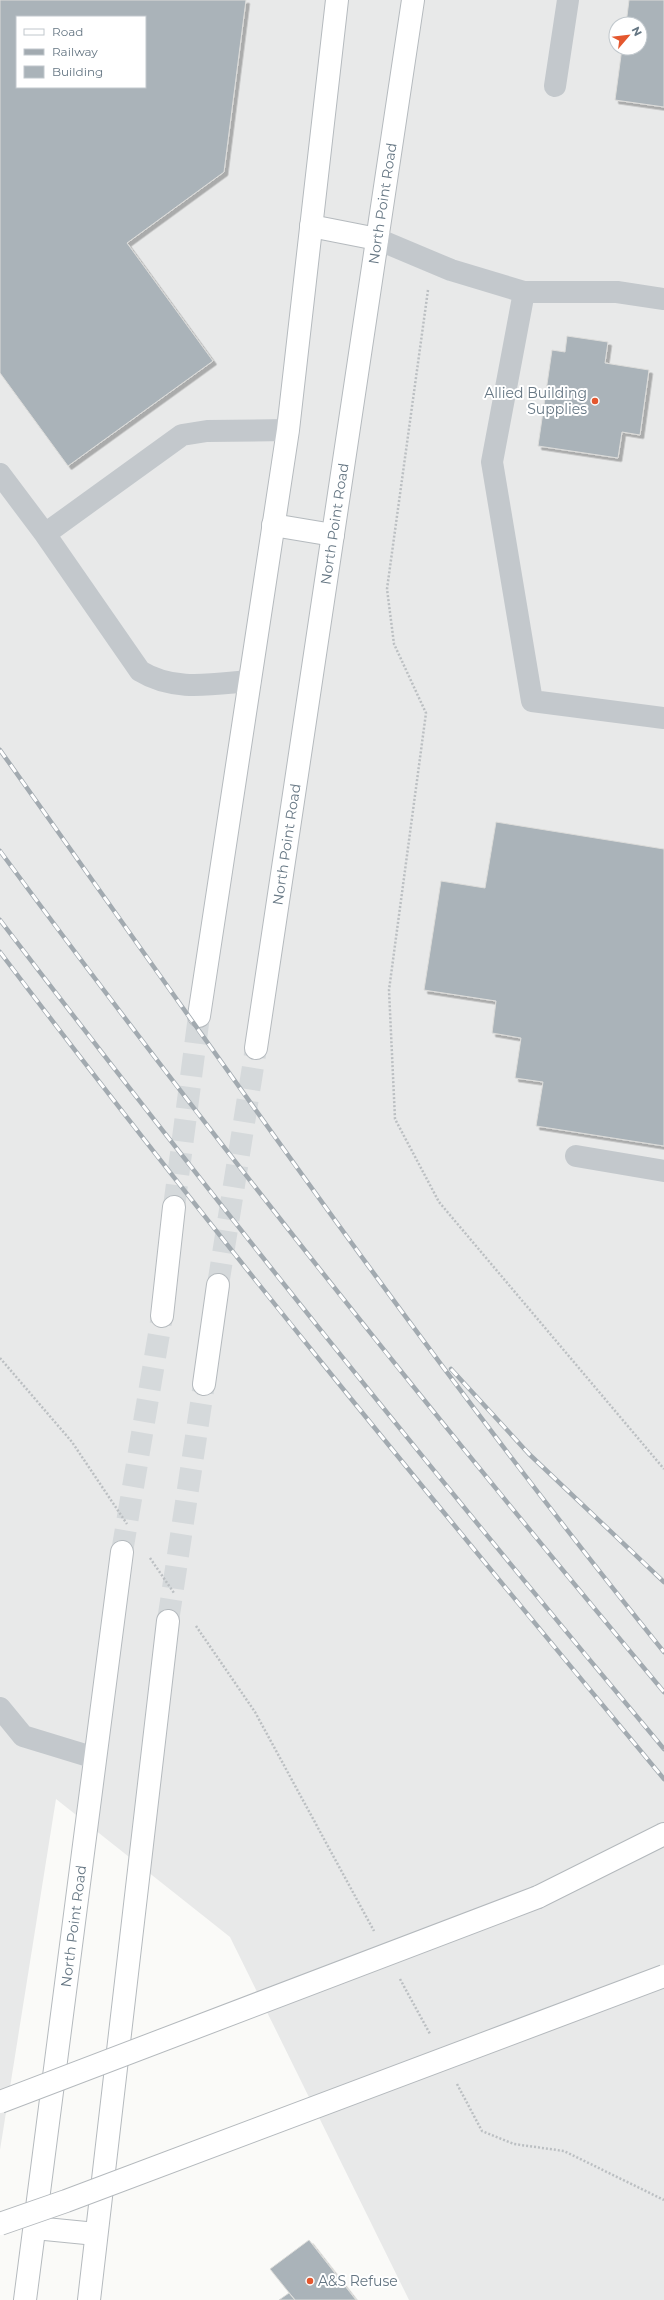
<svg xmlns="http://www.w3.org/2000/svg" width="664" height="2300" font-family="Montserrat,sans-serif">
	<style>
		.built { fill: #e8e9e9; fill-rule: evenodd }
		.building { fill: #aab3b9; stroke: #dcdcda; fill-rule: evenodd; filter: url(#shadow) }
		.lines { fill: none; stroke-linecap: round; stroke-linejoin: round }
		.major-tunnel { stroke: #d5d9db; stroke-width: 22; stroke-dasharray: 22 11; stroke-linecap: butt }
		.major-casing { stroke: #b5babe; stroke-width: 24 }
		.highway-casing { stroke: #b4b9bd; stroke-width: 24 }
		.path { stroke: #bbbfc2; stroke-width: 2.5; stroke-dasharray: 2 2; stroke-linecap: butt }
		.minor { stroke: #c3c8cc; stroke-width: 22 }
		.major { stroke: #fff; stroke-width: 22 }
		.highway { stroke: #fff; stroke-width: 22 }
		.rail-casing { stroke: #a2aab0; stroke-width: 4.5 }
		.rail { stroke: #fff; stroke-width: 3; stroke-dasharray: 9; stroke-linecap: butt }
		.highway-bridge-casing { stroke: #b4b9bd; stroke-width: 24; stroke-linecap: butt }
		.highway-bridge { stroke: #fff; stroke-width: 22 }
		.poi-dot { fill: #e4572e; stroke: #fff; stroke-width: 1.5 }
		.labels { text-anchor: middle; stroke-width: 4; stroke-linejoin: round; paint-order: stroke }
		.street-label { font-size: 14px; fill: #657683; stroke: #fff }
		.poi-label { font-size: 14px; fill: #657683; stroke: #fff; text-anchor: end }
	</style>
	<defs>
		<filter id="shadow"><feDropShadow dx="3.5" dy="3.5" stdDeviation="0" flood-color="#0004"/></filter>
	</defs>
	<rect width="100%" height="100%" fill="#fafaf8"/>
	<path class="built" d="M0 0H664V2300H409L230 1937 56 1799 0 2150ZM17 17H145V87H17ZM616 24H640V48H616Z"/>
	<path class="building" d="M0 0H246L224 172 127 243 213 361 68 466 0 373ZM17 17H145V87H17Z
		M629 0H664V107L615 100 622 48H640V24H626Z
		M567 336 608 342 605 363 649 370 640 435 622 432 618 458 538 446 552 350 565 352Z
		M496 822 664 849V1146L536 1126 543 1082 515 1078 521 1038 492 1033 496 1001 424 990 441 881 485 888Z
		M309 2240 356 2300H295L270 2269Z
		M289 2293 295 2300H279Z"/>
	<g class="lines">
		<path class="major-tunnel" d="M174 1207 199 1016
			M218 1285 256 1048
			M122 1552 162 1316
			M168 1621 204 1384"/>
		<defs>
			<g id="major">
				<path d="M311 226 377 239"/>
				<path d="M273 525 333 535"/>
				<path d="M199 1016 288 430 337 0"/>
				<path id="s1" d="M256 1048 413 0"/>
				<path d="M162 1316 174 1207"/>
				<path d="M204 1384 218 1285"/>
				<path d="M35 2228 96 2234"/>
				<path id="s2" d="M25 2300 122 1552"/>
				<path d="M89 2300 168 1621"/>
			</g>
			<path id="highway" d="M538 1897 664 1834"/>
		</defs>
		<use href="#major" class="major-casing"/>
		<use href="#highway" class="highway-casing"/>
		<path class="path" d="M428 290 387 589 394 644 426 713 389 990 395 1119 439 1202 664 1469
			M0 1358 72 1442 127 1524
			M150 1558 174 1593
			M196 1626 255 1712 374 1931
			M400 1979 430 2034
			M457 2084 482 2131 514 2144 564 2151 664 2200"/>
		<path class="minor" d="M555 86 568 0
			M377 239 451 270 524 292 492 462 532 701 664 718
			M524 292H617L664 299
			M0 474 45 534
			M250 681C212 684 174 692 140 671L45 534 182 435 207 431 288 430
			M576 1156 664 1171
			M0 1708 23 1736 95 1758"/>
		<use href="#major" class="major"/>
		<use href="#highway" class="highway"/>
		<defs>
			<path id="rail" d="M0 750C216 1054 429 1362 664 1652
				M0 851C212 1139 435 1418 664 1692
				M0 920C215 1202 437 1478 664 1749
				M0 952C213 1234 438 1507 664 1779
				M451 1369 529 1454 664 1582"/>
		</defs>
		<use href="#rail" class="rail-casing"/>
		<use href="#rail" class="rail"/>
		<defs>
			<path id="highway-bridge" d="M0 2102 538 1897
				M0 2224 66 2201 664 1976"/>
		</defs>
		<use href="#highway-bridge" class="highway-bridge-casing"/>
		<use href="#highway-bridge" class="highway-bridge"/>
	</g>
	<g class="poi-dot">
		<circle cx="595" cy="401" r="4"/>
		<circle cx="310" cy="2281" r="4"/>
	</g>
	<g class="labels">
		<g class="street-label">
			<text dy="5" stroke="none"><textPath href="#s1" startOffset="854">North Point Road</textPath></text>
			<text dy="5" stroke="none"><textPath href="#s1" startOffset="530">North Point Road</textPath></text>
			<text dy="5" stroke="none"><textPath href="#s1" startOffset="206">North Point Road</textPath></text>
			<text dy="5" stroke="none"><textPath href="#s2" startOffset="377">North Point Road</textPath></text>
		</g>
		<g class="poi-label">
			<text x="587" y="398">Allied Building<tspan x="587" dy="16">Supplies</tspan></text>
			<text x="318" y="2286" text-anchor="start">A&amp;S Refuse</text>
		</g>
	</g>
	<rect x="16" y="16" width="130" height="72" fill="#ffffff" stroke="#c1c8cd"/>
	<rect x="24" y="29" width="20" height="6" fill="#ffffff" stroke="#c1c8cd"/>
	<text x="52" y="36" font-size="12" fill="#657683">Road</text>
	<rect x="24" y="49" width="20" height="6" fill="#a2aab0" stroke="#c1c8cd"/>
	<text x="52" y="56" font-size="12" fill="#657683">Railway</text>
	<rect x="24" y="66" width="20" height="12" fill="#aab3b9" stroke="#c1c8cd"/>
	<text x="52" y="76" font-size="12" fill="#657683">Building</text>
	<g transform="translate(628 36) rotate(62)"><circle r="19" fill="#ffffff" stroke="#c1c8cd"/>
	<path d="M0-3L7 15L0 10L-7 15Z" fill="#e4572e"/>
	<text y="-6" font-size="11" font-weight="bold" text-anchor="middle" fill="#657683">N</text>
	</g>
</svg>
